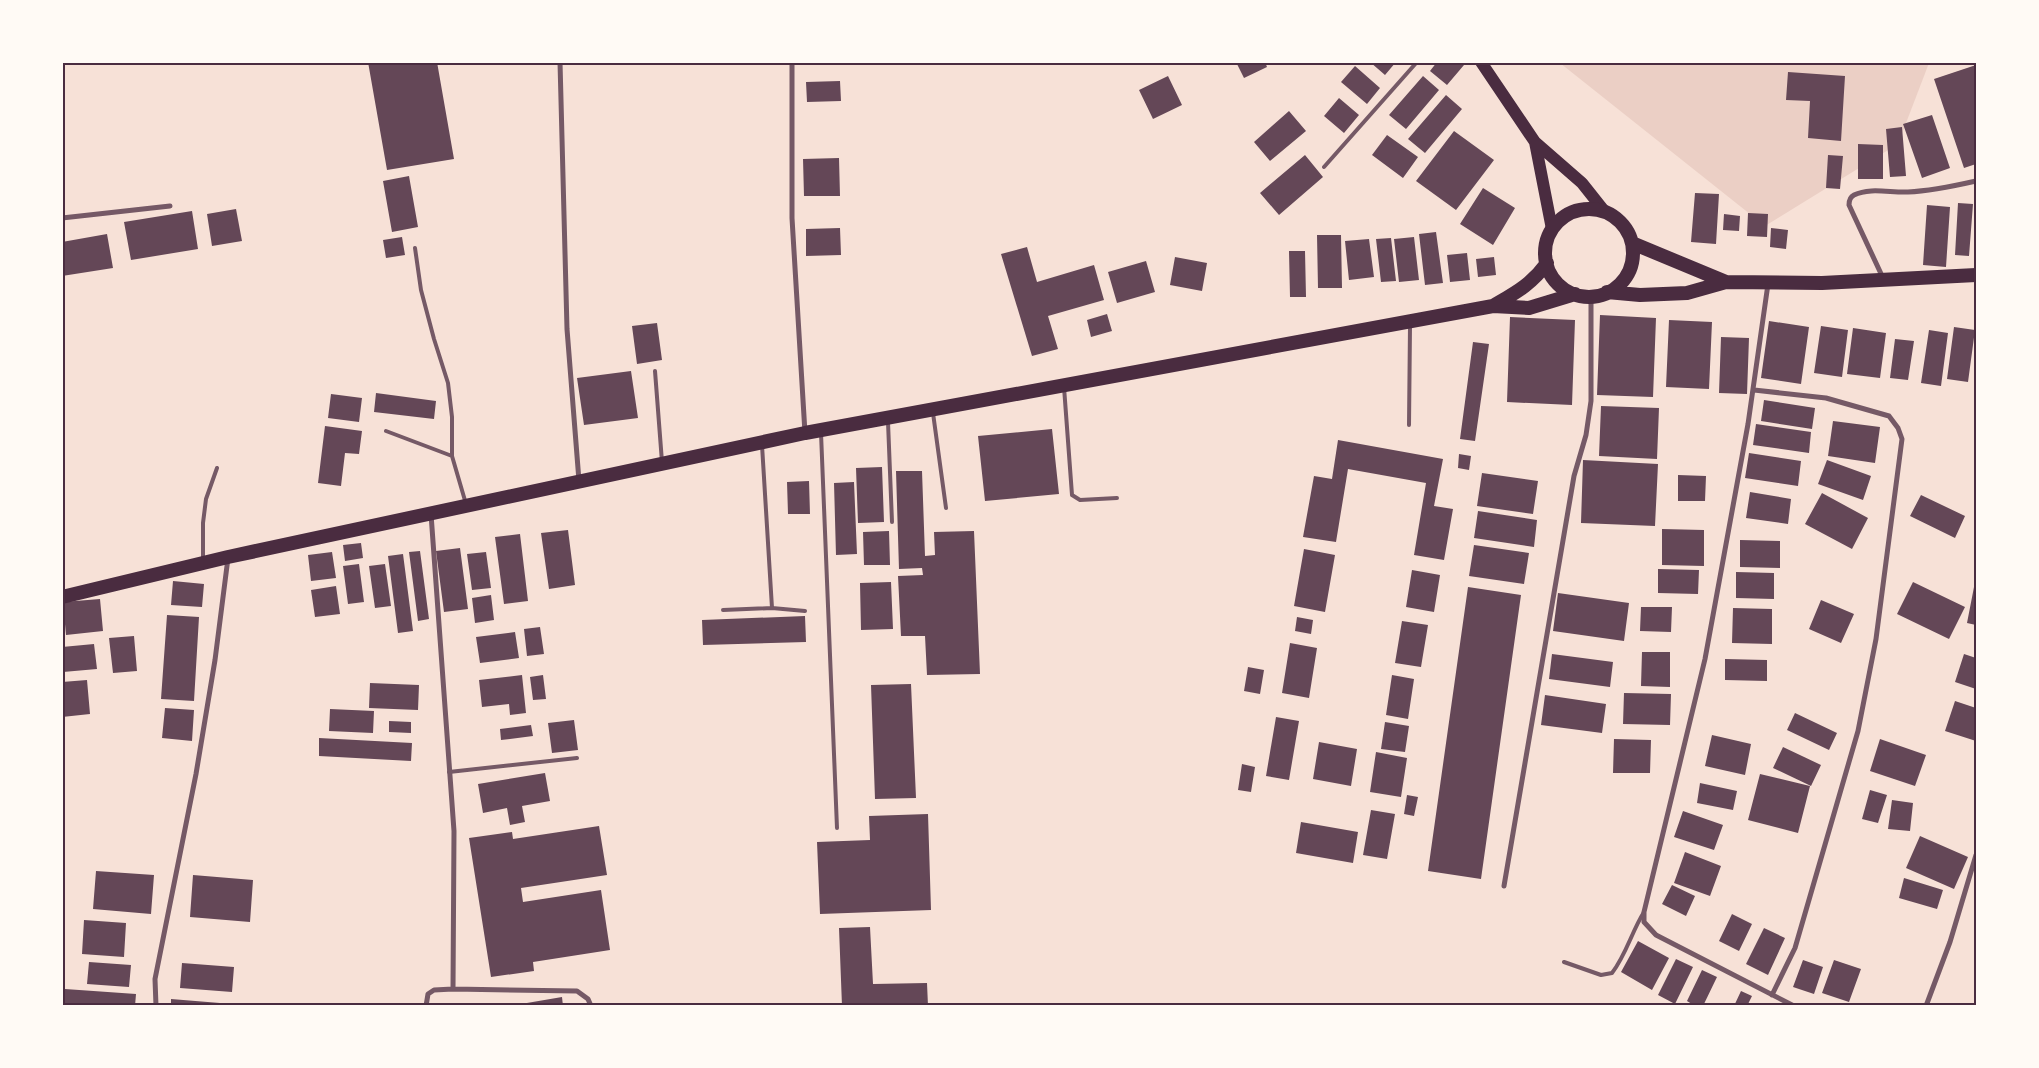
<svg xmlns="http://www.w3.org/2000/svg" width="2039" height="1068" font-family="'Roboto Condensed',sans-serif">
	<style>
		.green { fill: #ebcfc5 }
		.building { fill: #644757 }
		.lines { fill: none; stroke-linecap: round; stroke-linejoin: round }
		.service { stroke: #755966; stroke-width: 4 }
		.minor { stroke: #755966; stroke-width: 5 }
		.primary { stroke: #4a2c40; stroke-width: 12 }
		.trunk { stroke: #4a2c40; stroke-width: 14 }
		.neatline { fill: none; stroke: #4a2c40; stroke-width: 2 }
	</style>
	<rect width="100%" height="100%" fill="#f7e1d7"/>
	<path class="green" d="M1560 63H1929L1898 144 1765 226Z"/>
	<path class="building" d="M368 62H437L454 159 387 170Z
		M1236 62H1265L1267 67 1244 78Z
		M1370 62H1396L1385 75Z
		M1437 62H1461L1464 65 1447 85 1430 71Z
		M1976 65V164L1964 168 1934 79Z
		M1355 66 1380 88 1367 104 1341 82Z
		M1788 72 1845 76 1841 141 1808 138 1810 101 1786 100Z
		M1168 76 1182 105 1153 119 1139 90Z
		M1423 76 1439 90 1406 129 1389 115Z
		M840 81 841 101 807 102 806 82Z
		M1446 95 1462 109 1425 153 1408 139Z
		M1339 98 1359 115 1344 133 1324 116Z
		M1289 111 1306 131 1270 161 1254 142Z
		M1932 115 1950 168 1922 178 1903 124Z
		M1902 127 1906 176 1890 177 1886 129Z
		M1454 131 1494 160 1456 210 1416 181Z
		M1387 135 1418 157 1403 178 1372 155Z
		M1858 144 1883 145V179H1858Z
		M1305 155 1323 177 1279 215 1260 193Z
		M1828 155 1843 156 1840 189 1826 188Z
		M839 158 840 196H804L803 159Z
		M409 176 418 227 392 232 383 181Z
		M1483 188 1515 208 1493 245 1460 224Z
		M1695 193 1719 194 1716 244 1691 242Z
		M1958 203 1973 204 1969 256 1955 255Z
		M1927 205 1950 207 1946 267 1923 265Z
		M236 209 242 241 212 246 207 214Z
		M192 211 198 249 131 260 124 222Z
		M1748 213 1768 214 1767 237 1747 236Z
		M1724 214 1740 216 1739 231 1723 230Z
		M840 228 841 255 806 256V229Z
		M1771 228 1788 230 1786 249 1770 247Z
		M1436 232 1443 283 1425 285 1419 234Z
		M107 234 113 268 62 276V242Z
		M1317 235H1341L1342 288H1318Z
		M402 237 405 255 386 258 383 240Z
		M1414 237 1419 280 1399 282 1394 239Z
		M1391 238 1396 281 1381 282 1376 239Z
		M1369 239 1374 277 1349 280 1345 241Z
		M1027 247 1037 282 1094 265 1104 300 1048 316 1058 349 1032 356 1001 254Z
		M1289 251H1305L1306 297H1290Z
		M1467 253 1470 280 1450 282 1447 255Z
		M1175 257 1207 263 1202 291 1170 285Z
		M1494 257 1496 275 1478 277 1476 259Z
		M1146 261 1155 292 1117 303 1108 272Z
		M1107 314 1112 331 1091 337 1087 320Z
		M1600 315 1656 318 1653 397 1597 395Z
		M1510 317 1575 320 1572 405 1507 402Z
		M1669 320 1712 322 1709 389 1666 387Z
		M1769 321 1809 327 1801 384 1761 378Z
		M657 323 662 360 637 364 632 326Z
		M1821 326 1848 330 1842 377 1814 373Z
		M1954 327 1975 330 1968 382 1947 379Z
		M1853 328 1886 333 1880 378 1847 374Z
		M1929 330 1948 333 1941 386 1921 383Z
		M1721 337 1749 338 1747 394 1719 393Z
		M1895 339 1914 341 1908 380 1890 378Z
		M1473 342 1489 344 1475 441 1460 439Z
		M631 371 638 418 584 425 577 378Z
		M376 393 436 401 434 419 374 412Z
		M331 394 362 398 359 422 328 418Z
		M1764 400 1815 408 1812 429 1761 421Z
		M1601 406 1659 408 1657 459 1599 456Z
		M1833 421 1880 427 1875 463 1828 456Z
		M1756 424 1811 432 1809 453 1753 445Z
		M325 426 362 431 359 454 345 453 341 486 318 483Z
		M1052 429 1059 494 985 501 978 436Z
		M1338 440 1443 459 1434 506 1453 509 1444 560 1414 555 1426 483 1348 469 1336 542 1303 537 1314 476 1332 479Z
		M1749 453 1801 461 1798 486 1745 478Z
		M1459 454 1471 456 1469 470 1458 468Z
		M1583 460 1658 464 1655 526 1581 523Z
		M1827 460 1871 476 1863 500 1818 484Z
		M882 467 884 522 858 523 856 468Z
		M896 471H922L925 556 935 555 934 532 974 531 980 674 927 675 925 636H901L898 576 923 575 922 568 899 569Z
		M1482 473 1538 481 1533 514 1477 506Z
		M1678 475 1706 476 1705 501H1678Z
		M809 481 810 514H788L787 482Z
		M854 482 857 554 836 555 834 483Z
		M1750 492 1791 499 1788 524 1746 518Z
		M1822 493 1868 518 1852 549 1805 524Z
		M1921 495 1965 516 1955 538 1910 516Z
		M1478 511 1537 520 1534 547 1474 538Z
		M1662 529 1704 530V566L1662 565Z
		M568 530 575 585 549 589 541 533Z
		M889 531 890 565H864L863 532Z
		M520 534 528 601 504 604 495 537Z
		M1740 540 1780 541V568L1740 567Z
		M361 543 363 558 345 561 343 545Z
		M1474 545 1529 553 1524 584 1469 576Z
		M460 548 468 609 444 612 436 551Z
		M1304 549 1335 555 1325 612 1294 606Z
		M420 551 429 619 418 621 409 552Z
		M332 552 336 578 311 581 308 555Z
		M486 552 491 588 472 590 467 554Z
		M403 554 413 631 398 633 388 556Z
		M359 564 364 602 348 604 343 566Z
		M385 564 391 606 375 608 369 566Z
		M1658 569 1699 570 1698 594 1658 593Z
		M1412 570 1440 575 1434 612 1406 607Z
		M1736 572 1774 573V599L1736 598Z
		M173 581 204 584 202 607 171 605Z
		M891 582 893 629 861 630 860 583Z
		M1913 582 1965 607 1949 639 1897 614Z
		M336 586 340 614 315 617 311 590Z
		M1468 587 1521 595 1481 879 1428 871Z
		M1974 587H1976V625L1967 623Z
		M1558 593 1629 603 1624 641 1553 631Z
		M491 595 494 620 475 623 472 598Z
		M100 599 103 631 66 635 63 602Z
		M1821 600 1854 614 1841 643 1809 629Z
		M1641 607H1672L1671 632 1640 631Z
		M1733 608 1772 609V644L1732 643Z
		M167 615 199 617 194 701 161 699Z
		M805 616 806 642 703 645 702 620Z
		M1297 617 1313 620 1311 634 1295 631Z
		M1402 621 1428 625 1421 667 1395 663Z
		M540 627 544 654 527 656 524 629Z
		M515 632 519 658 480 663 476 637Z
		M134 636 137 671 113 673 109 638Z
		M1290 643 1317 648 1309 698 1282 693Z
		M94 644 97 669 63 672 62 647Z
		M1642 652H1670V687L1641 686Z
		M1552 654 1613 662 1610 687 1549 679Z
		M1964 654 1976 658V689L1955 682Z
		M1725 659 1767 660V681L1725 680Z
		M1248 667 1264 670 1260 694 1244 691Z
		M522 675 526 713 510 715 509 704 482 707 479 680Z
		M543 675 546 699 533 700 530 677Z
		M1392 675 1414 679 1408 719 1386 715Z
		M87 680 90 714 62 717V682Z
		M370 683 419 685 418 710 369 708Z
		M911 684 916 798 875 799 871 685Z
		M1624 693 1671 694 1670 725 1623 724Z
		M1545 695 1606 704 1602 733 1541 725Z
		M1955 701 1976 708V741L1945 731Z
		M165 708 194 710 192 741 162 738Z
		M330 709 374 711 373 733 329 731Z
		M1795 713 1837 733 1829 750 1787 730Z
		M1276 717 1299 721 1289 780 1266 776Z
		M574 720 578 750 552 753 548 723Z
		M389 721 411 722V733L389 732Z
		M1385 722 1409 726 1405 752 1381 749Z
		M531 725 533 736 501 740 500 729Z
		M1712 735 1751 744 1745 775 1705 766Z
		M319 738 412 743 411 761 319 756Z
		M1614 739 1651 740 1650 773H1613Z
		M1880 739 1926 755 1915 786 1870 771Z
		M1319 742 1357 749 1351 786 1313 779Z
		M1783 747 1821 765 1811 786 1773 768Z
		M1376 752 1407 758 1401 797 1370 792Z
		M1242 764 1255 767 1251 792 1238 790Z
		M545 773 550 801 522 806 525 822 510 825 507 808 483 813 478 784Z
		M1760 774 1810 786 1798 833 1748 820Z
		M1700 783 1737 791 1733 810 1697 803Z
		M1870 790 1887 795 1878 823 1862 819Z
		M1407 795 1418 797 1414 816 1404 814Z
		M1892 800 1913 803 1910 831 1888 829Z
		M1371 810 1395 814 1387 859 1363 855Z
		M1683 811 1723 825 1714 850 1674 837Z
		M928 814 931 910 820 914 817 842 870 840 869 816Z
		M1301 822 1358 832 1353 863 1296 853Z
		M599 826 607 875 521 888 523 902 601 890 610 950 533 962 534 971 491 977 469 838 512 832 513 839Z
		M1920 836 1968 857 1954 889 1906 868Z
		M1685 852 1721 866 1710 896 1674 883Z
		M96 871 154 875 151 914 93 909Z
		M193 875 253 880 250 922 190 917Z
		M1904 878 1943 890 1937 909 1899 898Z
		M1672 885 1695 896 1686 916 1662 904Z
		M1732 914 1752 924 1739 951 1719 941Z
		M84 920 126 923 124 957 82 954Z
		M870 927 873 984 927 983 928 1006H842L839 928Z
		M1764 928 1785 938 1768 975 1746 964Z
		M1638 941 1669 958 1652 990 1621 972Z
		M1676 959 1693 967 1675 1004 1658 995Z
		M1803 960 1823 967 1814 994 1793 987Z
		M1834 960 1861 969 1849 1002 1822 993Z
		M89 962 131 965 129 987 87 984Z
		M182 963 234 967 232 992 180 988Z
		M1702 970 1717 977 1703 1006H1695L1687 1001Z
		M65 989 136 994 135 1006H64Z
		M1741 991 1752 996 1747 1006H1734Z
		M562 997 563 1006H522L521 1004Z
		M171 999 232 1004 231 1006H171Z"/>
	<g class="lines">
		<path class="service" d="M1324 167 1417 62
			M415 248 421 290 434 339 448 383 452 417V456
			M655 371 662 462
			M1064 387 1072 495 1080 500 1117 498
			M933 413 946 508
			M888 422 892 522
			M1409 425 1410 326
			M386 431 452 456 466 504
			M821 433 837 828
			M203 561V523L206 499 217 468
			M772 608 805 611
			M723 610 772 608 762 445
			M449 772 577 758
			M1564 962 1601 975 1612 973C1626 955 1632 931 1644 912"/>
		<path class="minor" d="M560 62 567 329 579 481
			M792 62V218L805 433
			M62 218 170 206
			M1883 278 1849 205C1849 201 1850 197 1854 195 1870 187 1891 193 1908 192 1931 191 1954 186 1976 181
			M1768 284 1748 424 1705 659 1644 912V922L1656 935 1794 1006
			M1754 390 1826 398 1889 416 1898 428 1902 439 1876 639 1858 731 1795 948 1772 995
			M431 514 454 831 453 989 577 991 588 999 591 1006
			M1504 886 1574 476 1586 435 1591 401V296
			M156 1006 155 979 196 774 215 660 228 558
			M426 1006 428 994 434 990 453 989
			M1926 1006 1950 942 1976 855"/>
		<path class="primary" d="M1481 62 1535 142 1582 183 1605 212
			M1535 142 1552 229"/>
		<path class="trunk" d="M1545 253a44 44 0 1 1 88 0a44 44 0 1 1-88 0Z
			M1632 243 1726 282
			M1607 292 1640 295 1687 293 1726 282 1822 283 1976 275
			M1493 306C1515 293 1531 285 1547 263
			M62 597 228 557 805 433 1493 306 1529 308 1575 294"/>
	</g>
	<rect width="2039" height="1068" fill="none" stroke="#fffaf5" stroke-width="128"/>
	<rect x="64" y="64" width="1911" height="940" class="neatline"/>
</svg>
